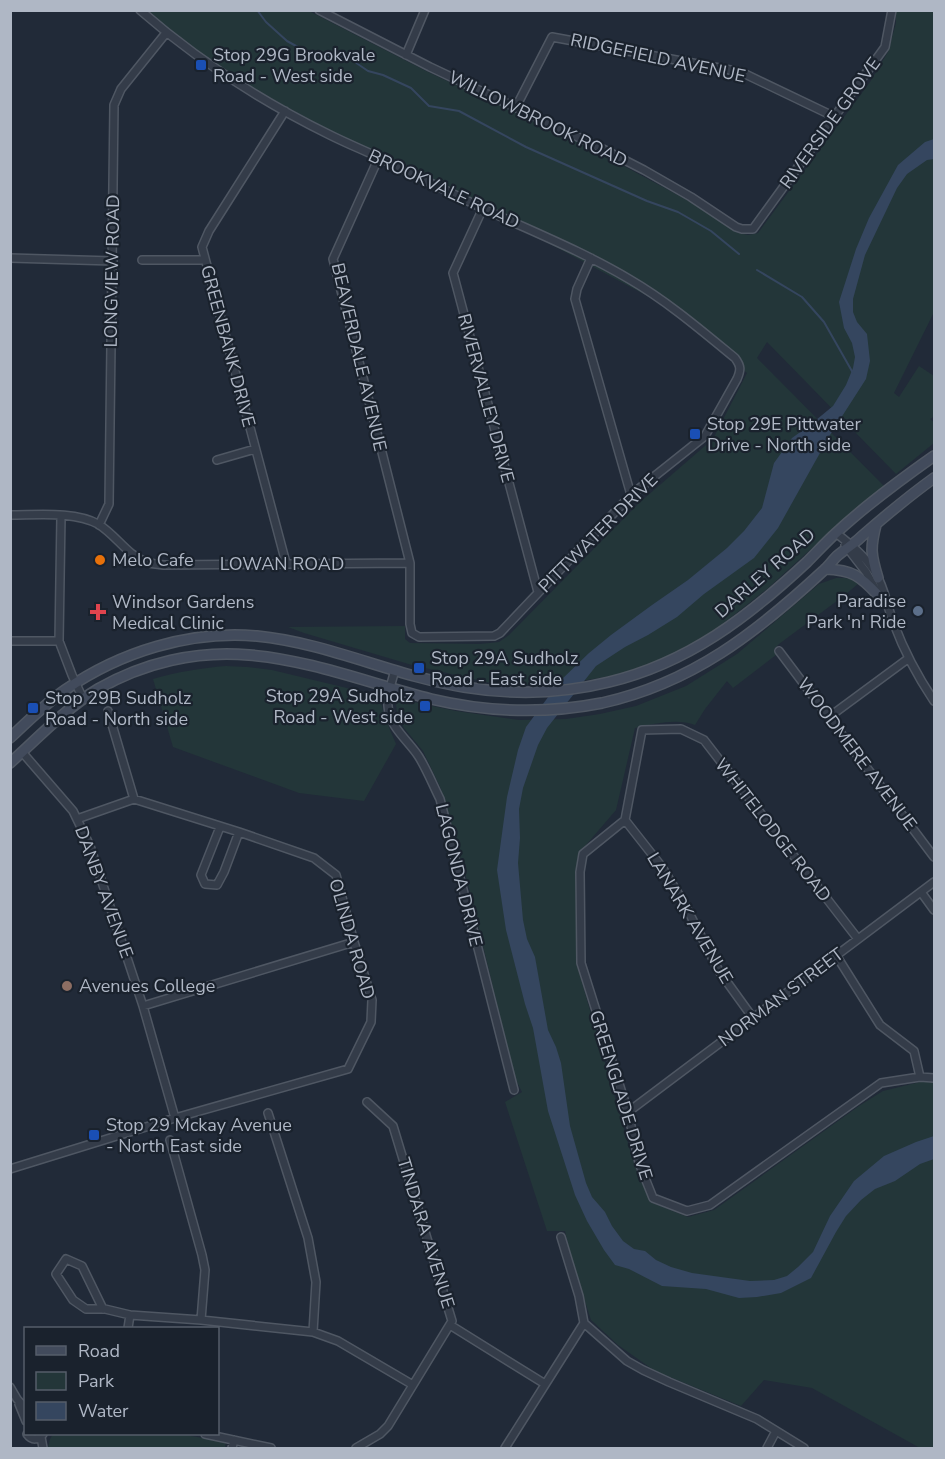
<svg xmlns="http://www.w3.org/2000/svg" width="945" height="1459" font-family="'Nunito Sans',sans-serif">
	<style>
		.green { fill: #233639 }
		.water { fill: #35465f }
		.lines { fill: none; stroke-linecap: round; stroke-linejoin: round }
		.stream { stroke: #35465f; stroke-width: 2 }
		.minor-casing { stroke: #4f5763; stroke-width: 10 }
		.secondary-casing { stroke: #4f5763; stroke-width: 12 }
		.minor { stroke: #343c49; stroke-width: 7 }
		.secondary { stroke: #424b5c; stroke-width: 9 }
		.transit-dot { fill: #1a4fb4; stroke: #1a222d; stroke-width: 2 }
		.food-dot { fill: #e8710a; stroke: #1a222d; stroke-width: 2 }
		.service-dot { fill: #5c6f8a; stroke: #1a222d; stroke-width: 2 }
		.health-dot { fill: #e0444e; stroke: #1a222d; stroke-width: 2 }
		.education-dot { fill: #8d6e63; stroke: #1a222d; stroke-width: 2 }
		.labels { text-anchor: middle; stroke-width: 4.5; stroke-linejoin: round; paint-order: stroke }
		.poi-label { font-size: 18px; fill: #afb7c5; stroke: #1a222d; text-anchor: start }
		.street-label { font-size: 18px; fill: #afb7c5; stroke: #1a222d }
	</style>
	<rect width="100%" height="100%" fill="#212a38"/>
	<path class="green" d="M143 11H309L428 72 592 149 689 201 736 232 748 235 758 233 870 82 888 52 896 23V11H934V312L894 393 899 397 919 366 934 376V415L932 418 930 419 934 422V443L896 474 767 342 757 358 884 486 822 539 767 589 715 630 664 659 617 675 563 684 540 685 495 684 412 665 304 633 288 627 405 626V639L410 643 480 644 499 642 509 635 639 503 713 439 747 373 681 314 483 208 379 157 215 68Z
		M836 578C844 578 853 577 859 583L845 595 779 644 774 649 776 655 733 688 727 681 705 709 695 725C677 718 654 724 635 728L616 810 580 852 576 874 577 965 634 1164 650 1202 688 1217 714 1210 859 1106 883 1091 924 1081 934 1083V1448H920L812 1388 764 1380 741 1406 655 1371 618 1345 591 1320 572 1261 565 1231H547L505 1102 522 1092 515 1078 469 888 441 789 423 751 404 728 397 712 395 698 456 711 519 720 566 719 600 714 636 706 686 686 737 654 819 584Z
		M226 666 247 667 272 670 380 696 384 716 396 744 364 801 299 793 173 747 153 679C177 672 201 668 226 666Z
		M53 1434H180L226 1442 225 1448H48L50 1439Z"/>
	<path class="water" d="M934 139V159L927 160 907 174 897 188 865 255 853 299V312L857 322 867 334 870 361 866 379 830 435 778 528 754 558 704 594 677 617 648 635 625 647 596 666 547 728 538 745 523 788 519 809 520 838 518 863 523 920 527 939 535 957 548 1030 556 1047 561 1063 570 1126 586 1183 592 1197 605 1212 612 1226 623 1241 634 1249 645 1251 656 1260 671 1267 692 1273 750 1281 774 1280 787 1276 798 1267 813 1252 830 1216 854 1181 884 1156 916 1142 934 1136V1159L920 1164 895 1181 875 1189 861 1200 846 1216 836 1232 811 1278 781 1293 757 1297 739 1298 706 1289 662 1286 629 1269 615 1265 604 1250 587 1221 575 1195 548 1111 533 1028 525 1004 506 930 497 870 507 797 518 750 526 727 560 681 589 653 611 635 652 605 688 580 727 548 744 531 762 508 774 463 792 438 810 425 833 406 846 385 853 368 855 357 852 343 844 328 839 302 856 249 869 218 898 165 925 142Z"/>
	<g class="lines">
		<path class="stream" d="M257 10 266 22 287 41 307 52 327 56 349 58 368 71 383 75 411 88 429 106 459 111 526 147 647 201 678 212 711 231 739 254
			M757 270 802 297 824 322 853 373"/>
		<defs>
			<path id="minor" d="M140 10C197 60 263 102 330 135 346 143 363 150 380 158 413 175 448 191 482 208 531 231 582 251 629 279 667 301 701 330 735 358 741 366 741 370 737 379L705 436 631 495 500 633 494 636 419 637 412 633 410 624V563L333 259 379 157
				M319 10 430 67 601 148 644 170 691 197 736 227 742 229H753L885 47 892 10
				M406 55 425 10
				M516 107 552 37 741 72 835 117
				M285 111 209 231 202 247 286 563
				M483 208 453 273 538 592
				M10 258 113 261
				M591 258 577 289 575 299 631 495
				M142 260H205
				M217 460 255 449
				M10 515C37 515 75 511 98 524 116 535 127 555 146 562 151 564 159 564 164 565L410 563
				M61 516 59 641 72 675 83 699
				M99 525 109 504 114 105 121 89 166 33
				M836 533C850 544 865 556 875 572 885 588 887 607 894 624 904 651 918 677 934 701
				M845 545 866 572 876 590
				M10 641H59
				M779 651 934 857
				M395 670C392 681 387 694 388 706 389 727 409 741 419 757 427 770 433 785 440 799L514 1090
				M108 711 134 799
				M829 717 909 658
				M22 752 73 811 90 846 143 1006 175 1118
				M625 820 662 867 684 903 719 971 753 1018
				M220 827 201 875 205 884 217 885 224 872 239 832
				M921 892 934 910
				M858 939 704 740 681 729 642 730 625 820 583 854 580 872 581 963 628 1112 639 1163 653 1198 687 1211 710 1205 881 1083 920 1077 934 1078
				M836 955 880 1025 914 1051 920 1077
				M143 1006 354 942
				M628 1112 934 882
				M268 1113 308 1238 316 1282 313 1332
				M170 1140 202 1255 205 1270 201 1320
				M10 1169 175 1118 348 1069 371 1022 372 1000 354 942 336 875 314 858 239 832 134 799 77 819
				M103 1309 82 1266 66 1259 56 1274 73 1300 86 1309H105L130 1315 201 1320 313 1332 338 1341 413 1385
				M584 1323 627 1361 643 1370 669 1382 757 1419 804 1448
				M450 1325 545 1384
				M128 1328 130 1315
				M10 1387 17 1399 26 1409
				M19 1404 26 1421
				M27 1434C32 1441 39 1440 43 1434
				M205 1434 271 1448
				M41 1437 43 1448
				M232 1448 234 1440
				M356 1448 380 1434 388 1426 452 1321 393 1126 367 1102
				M505 1448 584 1323 579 1296 561 1237
				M767 1448 776 1431"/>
			<path id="secondary" d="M876 525C870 548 871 555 878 578
				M825 569C853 570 860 576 878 595
				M10 738C28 721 45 704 65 690 120 652 190 630 257 636 328 643 394 676 464 687 513 695 561 694 609 682 688 663 748 617 807 562 817 552 826 542 836 533 867 504 900 480 934 456
				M10 763C39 737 65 709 98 689 143 663 197 650 249 655 311 660 371 684 431 699 486 712 546 714 602 703 692 683 756 633 823 571 828 567 832 561 837 556 845 549 854 544 861 537 885 516 909 496 934 478"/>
		</defs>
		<use href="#minor" class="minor-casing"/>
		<use href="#secondary" class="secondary-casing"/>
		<use href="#minor" class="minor"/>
		<use href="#secondary" class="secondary"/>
	</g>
	<g class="transit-dot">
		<rect x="195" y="59" width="12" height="12" rx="3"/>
		<rect x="689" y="428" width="12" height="12" rx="3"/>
		<rect x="413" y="662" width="12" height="12" rx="3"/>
		<rect x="419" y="700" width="12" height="12" rx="3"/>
		<rect x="27" y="702" width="12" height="12" rx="3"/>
		<rect x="88" y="1129" width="12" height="12" rx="3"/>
	</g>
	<circle class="food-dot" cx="100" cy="560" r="6"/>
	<circle class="service-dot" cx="918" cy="611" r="6"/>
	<path class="health-dot" d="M95 603h6v6h6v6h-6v6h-6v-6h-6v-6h6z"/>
	<circle class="education-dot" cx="67" cy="986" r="6"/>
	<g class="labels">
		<g class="poi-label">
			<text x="213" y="61">Stop 29G Brookvale<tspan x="213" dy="21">Road - West side</tspan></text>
			<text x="707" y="430">Stop 29E Pittwater<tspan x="707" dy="21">Drive - North side</tspan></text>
			<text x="112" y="566">Melo Cafe</text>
			<text x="906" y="607" text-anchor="end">Paradise<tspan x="906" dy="21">Park 'n' Ride</tspan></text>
			<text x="112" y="608">Windsor Gardens<tspan x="112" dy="21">Medical Clinic</tspan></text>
			<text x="431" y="664">Stop 29A Sudholz<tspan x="431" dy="21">Road - East side</tspan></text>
			<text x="413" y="702" text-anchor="end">Stop 29A Sudholz<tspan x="413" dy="21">Road - West side</tspan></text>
			<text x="45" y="704">Stop 29B Sudholz<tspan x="45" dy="21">Road - North side</tspan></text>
			<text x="79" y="992">Avenues College</text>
			<text x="106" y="1131">Stop 29 Mckay Avenue<tspan x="106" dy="21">- North East side</tspan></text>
		</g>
		<g class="street-label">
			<text transform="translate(658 58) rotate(12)" y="6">RIDGEFIELD AVENUE</text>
			<text transform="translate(538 119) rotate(26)" y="6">WILLOWBROOK ROAD</text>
			<text transform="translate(830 123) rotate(-54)" y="6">RIVERSIDE GROVE</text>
			<text transform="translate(444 189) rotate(25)" y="6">BROOKVALE ROAD</text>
			<text transform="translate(112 271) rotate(-89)" y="6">LONGVIEW ROAD</text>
			<text transform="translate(228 346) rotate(75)" y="6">GREENBANK DRIVE</text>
			<text transform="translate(359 357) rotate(77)" y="6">BEAVERDALE AVENUE</text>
			<text transform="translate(486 398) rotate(75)" y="6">RIVERVALLEY DRIVE</text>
			<text transform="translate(598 533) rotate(-45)" y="6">PITTWATER DRIVE</text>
			<text x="282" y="570">LOWAN ROAD</text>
			<text transform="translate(765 573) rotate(-41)" y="6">DARLEY ROAD</text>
			<text transform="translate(857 754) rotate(53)" y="6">WOODMERE AVENUE</text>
			<text transform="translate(773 830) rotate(52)" y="6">WHITELODGE ROAD</text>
			<text transform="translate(459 875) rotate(76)" y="6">LAGONDA DRIVE</text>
			<text transform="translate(104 892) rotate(70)" y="6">DANBY AVENUE</text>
			<text transform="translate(690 918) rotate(59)" y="6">LANARK AVENUE</text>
			<text transform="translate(352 939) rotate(74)" y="6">OLINDA ROAD</text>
			<text transform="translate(781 997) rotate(-37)" y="6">NORMAN STREET</text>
			<text transform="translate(621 1095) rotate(73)" y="6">GREENGLADE DRIVE</text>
			<text transform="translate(426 1233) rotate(73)" y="6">TINDARA AVENUE</text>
		</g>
	</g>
	<rect width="945" height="1459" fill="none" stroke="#afb7c5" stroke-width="24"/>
	<rect x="24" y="1327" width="195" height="108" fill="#1a222d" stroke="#565e6a" stroke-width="1.5"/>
	<rect x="36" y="1346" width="30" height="9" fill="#424b5c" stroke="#565e6a" stroke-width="1.5"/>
	<text x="78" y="1357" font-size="18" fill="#afb7c5">Road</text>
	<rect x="36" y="1372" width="30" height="18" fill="#233639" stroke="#565e6a" stroke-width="1.5"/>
	<text x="78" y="1387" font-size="18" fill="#afb7c5">Park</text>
	<rect x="36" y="1402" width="30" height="18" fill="#35465f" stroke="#565e6a" stroke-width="1.5"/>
	<text x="78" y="1417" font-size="18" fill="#afb7c5">Water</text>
</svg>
